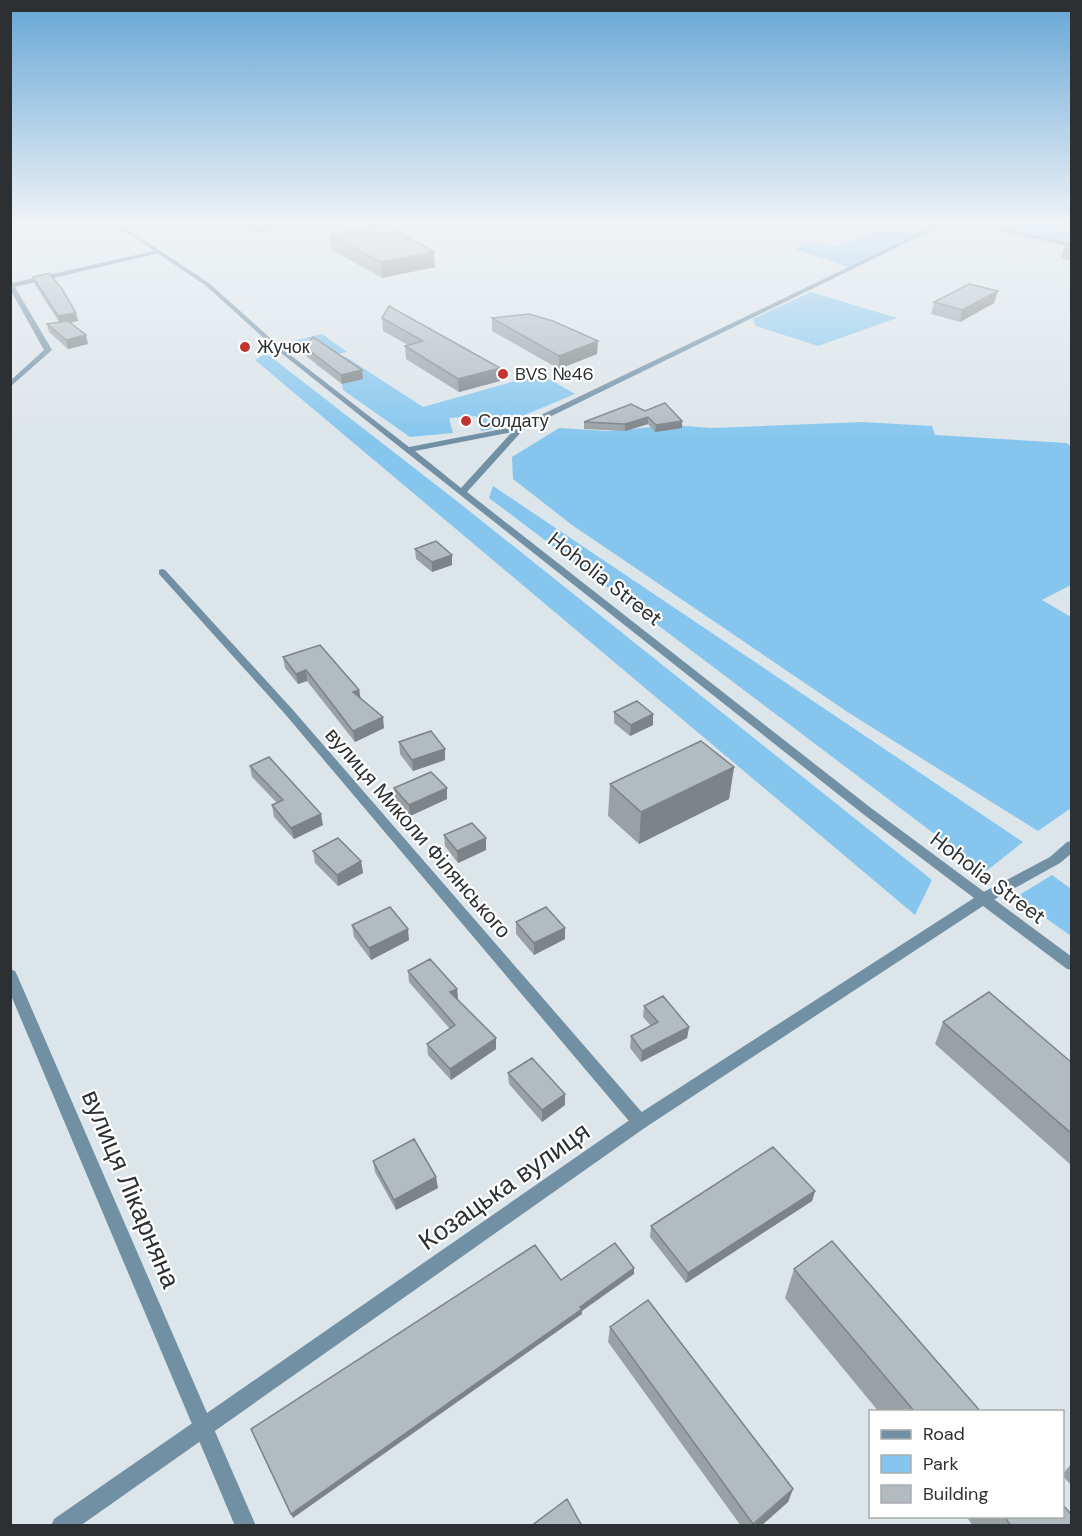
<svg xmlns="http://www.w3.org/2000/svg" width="1082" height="1536" font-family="'DM Sans',sans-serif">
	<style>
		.green { fill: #86c6ee }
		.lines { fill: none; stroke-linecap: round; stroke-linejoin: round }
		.minor { fill: #7290a4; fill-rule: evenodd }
		.tertiary { fill: #7290a4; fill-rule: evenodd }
		.wall { fill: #99a1a5 }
		.shaded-wall { fill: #7d8386 }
		.building { fill: #b2bbc0; stroke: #7d8386; stroke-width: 1.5 }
		.poi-dot { fill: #c43532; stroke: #fff; stroke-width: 2 }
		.labels { text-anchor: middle; stroke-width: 4.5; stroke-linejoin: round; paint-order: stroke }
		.far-poi-label { font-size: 18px; fill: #2d3032; stroke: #fff; text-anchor: start }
		.street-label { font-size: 21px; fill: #2d3032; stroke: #fff }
		.near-street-label { font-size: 26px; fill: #2d3032; stroke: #fff }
	</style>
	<rect width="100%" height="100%" fill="#dce5ea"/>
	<path class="green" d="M981 223H1071V243Z
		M889 226 922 233 851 268 794 249 810 241 837 247Z
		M811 292 897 318 818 346 756 326 753 319Z
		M322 334 347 352 312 359 289 342Z
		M266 353 458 502 932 880 915 915 255 360Z
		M346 357 423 407 540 374 575 394 489 430 481 431 476 416 449 418 453 433 410 437 343 390 342 384 362 378 343 365 324 370 315 364Z
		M863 422 932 426 935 435 1067 443 1072 448 1071 585 1042 600 1071 617V808L1038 831 849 713 572 525 513 479 512 457 559 428 607 431 673 425 711 428Z
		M493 486 1023 842 985 872 489 498Z
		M1052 875 1071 889V936L1016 897Z"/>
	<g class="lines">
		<path class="minor" d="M965 223H975L1072 243V247Z
			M158 250 160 253 15 287 52 350 10 387V381L44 350 10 289V281L13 283Z
			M162 569 165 570 293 710 646 1117 648 1122 646 1127 640 1129 634 1127 285 714 159 574V570Z
			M1072 841V853L1060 863 988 903H978L976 899 978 895 1050 857 1067 842Z
			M10 969 15 971 17 975 256 1526H235L10 993Z"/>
		<path class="tertiary" d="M112 223H118L209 283 280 347 409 447 518 426 940 223H947L523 430 467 492 871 808 1072 957V970L1067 969 983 906 646 1127 80 1526H51L54 1519 634 1117 974 898 863 814 276 349 205 285ZM512 432 461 488 415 451Z"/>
	</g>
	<path class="wall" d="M240 223H309L255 233Z
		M330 235 435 267 382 278 332 250Z
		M1071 243V261L1061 258 1064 248Z
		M33 277 78 321 70 323 88 344 68 349 49 332 47 324 59 322 35 285Z
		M998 291 994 303 960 322 931 314 934 302Z
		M382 318 500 368V381L459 392 406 359 405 346 408 345 383 331Z
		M492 318 597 354 559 369 492 331Z
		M305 347 362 370 363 379 342 384 306 356Z
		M645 411 682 421V428L655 432 648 424 625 431 584 429V422Z
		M415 549 452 555V565L432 572 416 559Z
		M283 657 359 690 361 699 384 728 355 742 307 681 298 684 285 668Z
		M614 712 653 725 630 736 614 723Z
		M399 742 445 760 413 771 400 754Z
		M250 766 323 825 294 839 274 817 272 805 277 803 252 777Z
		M734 767 729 799 639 844 608 816 610 784Z
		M394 788H447V799L410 816 395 799Z
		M444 835 486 850 458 863 445 846Z
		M313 851 361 861 363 873 338 886 315 863Z
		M516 922 565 939 534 955 516 934Z
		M352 925 409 940 371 960 354 937Z
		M408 971 457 989 458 1000 496 1038V1049L451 1080 428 1055 427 1044 450 1029 409 982Z
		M644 1006 689 1027 687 1038 641 1062 630 1048 631 1036 651 1026 643 1017Z
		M943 1022 1071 1062V1165L935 1044Z
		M508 1073 565 1105 542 1122 509 1084Z
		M373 1161 438 1188 396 1210 375 1172Z
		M815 1191 812 1201 686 1283 650 1237 651 1226Z
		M794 1269 981 1412H879L785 1298Z
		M610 1327 793 1489 788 1502 761 1526H741L608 1342Z
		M1071 1464V1485L1062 1475Z
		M966 1516H1062L1071 1526H973Z"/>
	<path class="shaded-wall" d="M254 223H309L255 233Z
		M434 252 435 267 382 278 380 262Z
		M998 291 994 303 960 322 962 310Z
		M76 313 78 321 60 324 58 316Z
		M86 335 88 344 68 349 66 340Z
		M598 341 597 354 559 369V356Z
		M500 368V381L459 392 458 379Z
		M362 370 363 379 342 384 341 375Z
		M648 417V424L625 431V424Z
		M682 421V428L655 432 656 425Z
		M452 555V565L432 572V562Z
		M306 670 307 681 298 684 296 674Z
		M359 690 361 701 353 692Z
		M653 714V725L630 736 631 725Z
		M383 717 384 728 355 742 353 731Z
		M445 749V760L413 771 412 760Z
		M734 767 729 799 639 844 641 812Z
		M447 788V799L410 816 409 805Z
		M321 814 323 825 294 839 291 828Z
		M486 838V850L458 863 457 851Z
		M361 861 363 873 338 886 337 875Z
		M565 928V939L534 955V943Z
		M408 929 409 940 371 960 369 948Z
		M457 989 458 1000 450 992Z
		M689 1027 687 1038 641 1062 642 1051Z
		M496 1038V1049L451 1080 450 1069Z
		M565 1094V1105L542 1122V1110Z
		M436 1177 438 1188 396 1210 394 1200Z
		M815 1191 812 1201 686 1283 688 1273Z
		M634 1268V1274L582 1311V1314L293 1518 291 1514Z
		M793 1489 788 1502 761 1526H753Z"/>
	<path class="building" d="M384 224 434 252 380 262 330 235Z
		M1071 243V249L1064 248Z
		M49 273 62 289 76 313 58 316 33 277Z
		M969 284 998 291 962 310 934 302Z
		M389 306 500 368 458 379 405 346 423 341 382 318Z
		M529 314 553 321 598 341 559 356 492 318Z
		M68 321 86 335 66 340 47 324Z
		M313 337 362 370 341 375 305 347Z
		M665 403 682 421 656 425 648 417 625 424 584 422 631 404 645 411Z
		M436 541 452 555 432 562 415 549Z
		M320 645 359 690 353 692 383 717 353 731 306 670 296 674 283 657Z
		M637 701 653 714 631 725 614 712Z
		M431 731 445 749 412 760 399 742Z
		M701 741 734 767 641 812 610 784Z
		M269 757 321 814 291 828 272 805 283 800 250 766Z
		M431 772 447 788 409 805 394 788Z
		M472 823 486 838 457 851 444 835Z
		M338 838 361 861 337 875 313 851Z
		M390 907 408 929 369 948 352 925Z
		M546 907 565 928 534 943 516 922Z
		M430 959 457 989 450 992 496 1038 450 1069 427 1044 455 1025 408 971Z
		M989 992 1071 1062V1133L943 1022Z
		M663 996 689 1027 642 1051 631 1036 658 1022 644 1006Z
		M532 1058 565 1094 542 1110 508 1073Z
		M414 1139 436 1177 394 1200 373 1161Z
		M773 1147 815 1191 688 1273 651 1226Z
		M832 1241 981 1412H915L794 1269Z
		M615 1243 634 1268 580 1307 582 1309 291 1514 251 1429 535 1245 561 1280Z
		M648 1300 793 1489 753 1524 610 1327Z
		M567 1499 582 1526H531Z
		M1062 1504 1071 1514V1526H1011L1004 1516H1062Z"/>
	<linearGradient id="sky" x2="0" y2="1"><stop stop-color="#66a6d6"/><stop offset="0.51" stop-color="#eff3f6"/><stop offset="1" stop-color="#eff3f6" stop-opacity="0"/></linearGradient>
	<rect width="1082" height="438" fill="url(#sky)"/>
	<g class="poi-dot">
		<circle cx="245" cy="347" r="6"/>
		<circle cx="503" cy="374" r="6"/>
		<circle cx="466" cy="421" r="6"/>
	</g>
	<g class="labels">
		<g class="far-poi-label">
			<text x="257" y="353">Жучок</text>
			<text x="515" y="380">BVS №46</text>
			<text x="478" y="427">Солдату</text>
		</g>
		<g class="street-label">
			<text transform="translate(605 579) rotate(38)" y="7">Hoholia Street</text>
			<text transform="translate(418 833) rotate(49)" y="7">вулиця Миколи Філянського</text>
			<text transform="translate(988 878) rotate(37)" y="7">Hoholia Street</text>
		</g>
		<g class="near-street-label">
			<text transform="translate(504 1186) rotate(-35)" y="9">Козацька вулиця</text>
			<text transform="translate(131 1189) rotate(67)" y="9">вулиця Лікарняна</text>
		</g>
	</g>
	<rect width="1082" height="1536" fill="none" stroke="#2d3032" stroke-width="24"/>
	<rect x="869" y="1410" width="195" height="108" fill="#ffffff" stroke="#abacad" stroke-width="1.5"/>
	<rect x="881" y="1430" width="30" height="9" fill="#7290a4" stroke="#abacad" stroke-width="1.5"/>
	<text x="923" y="1440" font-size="18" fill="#2d3032">Road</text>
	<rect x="881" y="1455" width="30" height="18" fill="#86c6ee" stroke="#abacad" stroke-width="1.5"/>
	<text x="923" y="1470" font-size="18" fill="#2d3032">Park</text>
	<rect x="881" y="1485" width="30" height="18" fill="#b2bbc0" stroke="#abacad" stroke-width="1.5"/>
	<text x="923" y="1500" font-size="18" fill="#2d3032">Building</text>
</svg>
